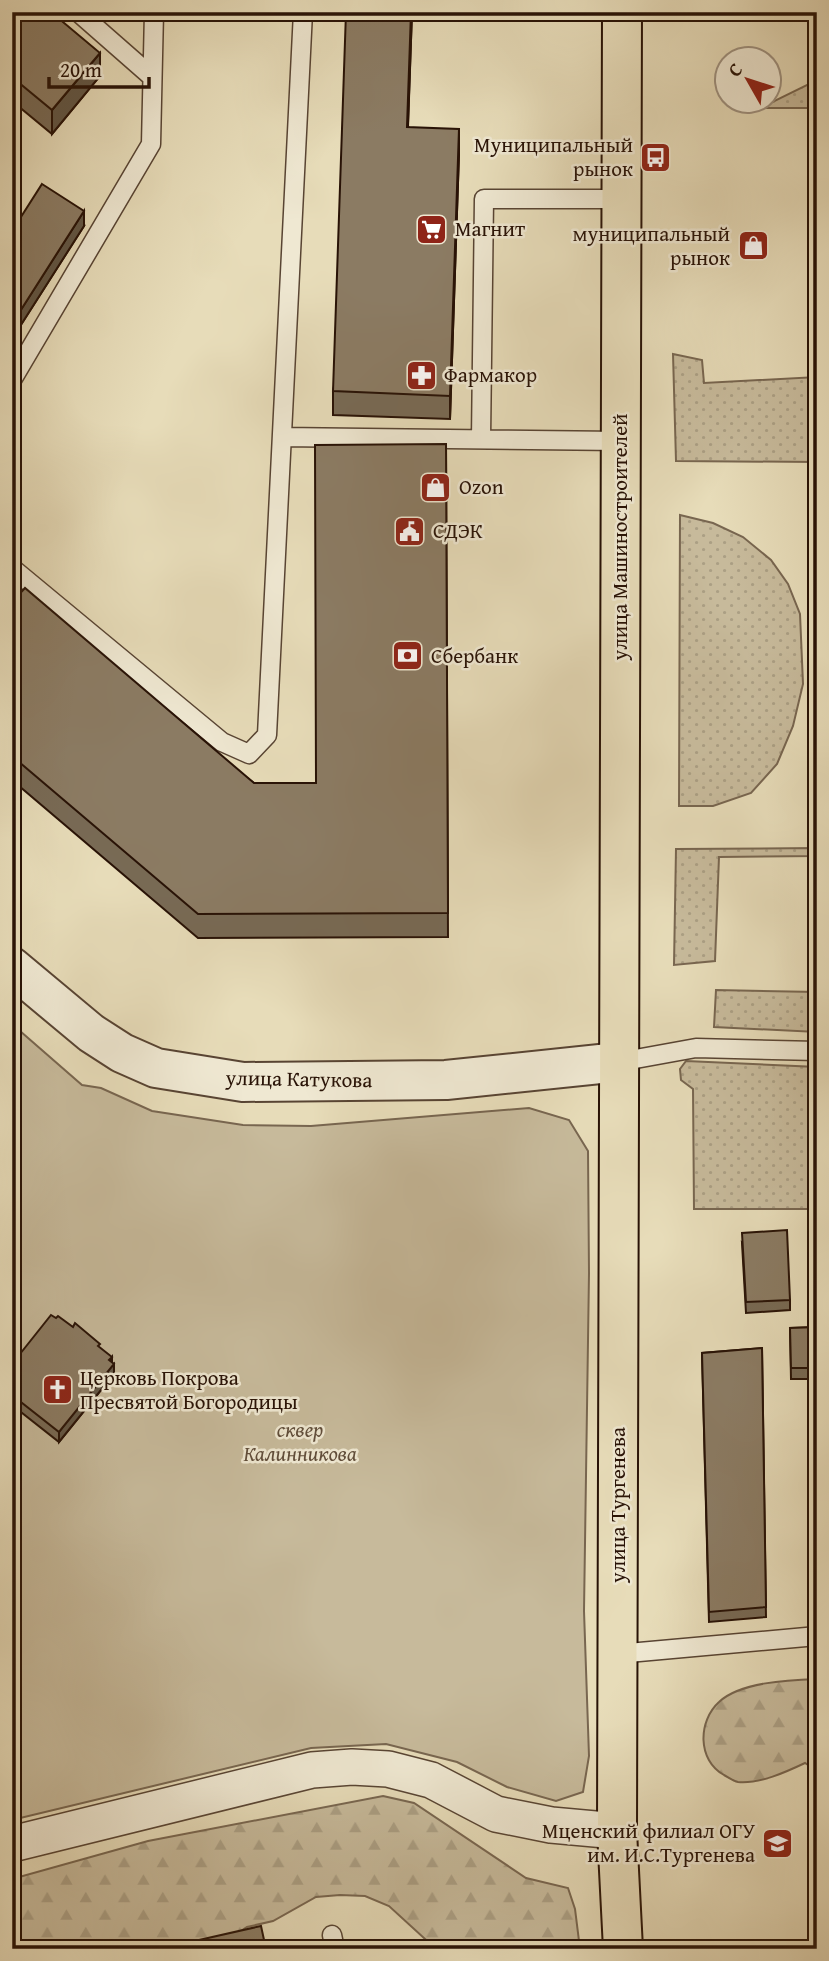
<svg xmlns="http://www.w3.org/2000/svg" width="829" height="1961" font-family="'Gentium Book Plus',serif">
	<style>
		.grass { fill: url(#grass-dots); stroke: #786650; stroke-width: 2 }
		.forest { fill: url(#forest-firs); stroke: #786650; stroke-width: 2 }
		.park { fill: #c7ba9b; stroke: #786650; stroke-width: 2 }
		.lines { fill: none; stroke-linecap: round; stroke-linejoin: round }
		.service-casing { stroke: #584433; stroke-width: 21 }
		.minor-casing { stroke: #584433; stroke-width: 38 }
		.tertiary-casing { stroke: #584433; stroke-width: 42 }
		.primary-casing { stroke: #281206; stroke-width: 42 }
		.service { stroke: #efe8d2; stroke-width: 18 }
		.minor { stroke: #efe8d2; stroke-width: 35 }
		.tertiary { stroke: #efe8d2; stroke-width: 38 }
		.primary { stroke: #e7dcb9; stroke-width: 38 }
		.wall { fill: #786a55; stroke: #281206; stroke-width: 2 }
		.shaded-wall { fill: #615645; stroke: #281206; stroke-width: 2 }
		.building { fill: #8b7b63; stroke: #281206; stroke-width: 2 }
		.labels { text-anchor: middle; stroke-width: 5; stroke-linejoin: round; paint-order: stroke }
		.poi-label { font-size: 21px; fill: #281206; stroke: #efe8d2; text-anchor: start }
		.street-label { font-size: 21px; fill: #281206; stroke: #efe8d2 }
		.park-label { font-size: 21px; font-style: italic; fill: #604d3a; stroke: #efe8d2 }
	</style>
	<defs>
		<pattern id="grass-dots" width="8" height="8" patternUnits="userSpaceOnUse" patternTransform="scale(1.75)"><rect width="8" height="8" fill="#c7ba9b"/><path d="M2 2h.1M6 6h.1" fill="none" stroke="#ab9f84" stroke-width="1.8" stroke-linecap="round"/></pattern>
		<pattern id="forest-firs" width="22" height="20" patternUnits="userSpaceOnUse" patternTransform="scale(1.75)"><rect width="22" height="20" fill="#c7ba9b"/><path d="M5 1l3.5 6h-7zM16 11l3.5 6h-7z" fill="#ab9f84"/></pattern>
	</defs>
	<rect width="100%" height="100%" fill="#e7dcb9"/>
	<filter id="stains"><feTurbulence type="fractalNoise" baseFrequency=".00286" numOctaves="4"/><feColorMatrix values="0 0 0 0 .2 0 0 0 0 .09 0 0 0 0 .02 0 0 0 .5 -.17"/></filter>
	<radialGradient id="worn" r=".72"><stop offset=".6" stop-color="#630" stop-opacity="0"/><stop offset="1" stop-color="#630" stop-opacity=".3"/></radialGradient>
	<path class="grass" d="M817 80V108H760Z
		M673 354 702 360 704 383 817 377 815 462 676 461Z
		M680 515 713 523 743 537 771 560 788 584 800 614 803 684 793 726 777 764 751 793 713 806H679Z
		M817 848V856L719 857 715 961 674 965 676 849Z
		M716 990 817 992V1032L714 1027Z
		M686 1061 817 1067V1209H694L693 1089 681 1080 680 1069Z"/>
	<path class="forest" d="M817 1679V1771L805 1763C786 1772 760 1784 738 1782 733 1781 728 1777 724 1775 697 1760 698 1721 719 1702 740 1682 789 1680 817 1679Z
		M383 1796 414 1803 526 1878 568 1888 575 1909 580 1949H436L389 1906 365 1896 340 1895 316 1897 273 1921 247 1927 226 1941 200 1949H12V1879L148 1841Z"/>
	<path class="park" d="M12 1024 82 1085 101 1088 152 1111 243 1125 311 1126 529 1108 569 1120 588 1151 589 1273 584 1611 589 1756 583 1792 556 1801 507 1787 457 1762 386 1744 311 1748 12 1820Z"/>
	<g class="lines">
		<defs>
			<path id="service" d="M78 12 151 76
				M12 380 151 144 154 12
				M282 437 620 441
				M481 439 484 199H620
				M12 568 222 742 249 754 267 735 303 12
				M619 1062 696 1048 817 1051
				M617 1654 817 1636
				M332 1935 335 1949"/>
			<path id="minor" d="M12 1844 312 1770 352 1767 388 1769 431 1780 496 1814 551 1825 617 1831"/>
			<path id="tertiary" d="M12 967 91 1033 122 1053 156 1068 243 1082 446 1080 619 1062"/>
			<path id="primary" d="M622 12 617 1831 623 1949"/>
		</defs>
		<use href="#service" class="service-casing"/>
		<use href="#minor" class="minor-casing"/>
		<use href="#tertiary" class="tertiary-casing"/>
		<use href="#primary" class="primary-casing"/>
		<use href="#service" class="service"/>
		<use href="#minor" class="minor"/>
		<use href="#tertiary" class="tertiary"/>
		<use href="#primary" class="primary"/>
	</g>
	<path class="wall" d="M12 12 100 76 52 134 12 101Z
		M412 12 408 127 459 153 450 419 333 415V391Z
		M84 226 17 331 12 328V231Z
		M446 444 448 937 198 938 12 780V602L254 783H316Z
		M812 479H817V524H813Z
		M742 1243 790 1300V1310L746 1313Z
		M817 1327V1379H791L790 1328Z
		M100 1348 112 1362 114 1374 59 1442 12 1405V1364Z
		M762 1348 766 1617 709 1622 702 1353Z"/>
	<path class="shaded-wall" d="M411 12H412L407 151V127Z
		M100 53V76L52 134V110Z
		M459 129V153L450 419V396Z
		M84 211V226L17 331V316Z
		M112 1357V1366L114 1364V1374L59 1442V1432Z"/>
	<path class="building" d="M12 12H51L100 53 52 110 12 77Z
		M346 12H411L407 127 459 129 450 396 333 391Z
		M42 184 84 211 17 316 12 313V231Z
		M446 444 448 913 198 914 12 756V602L25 588 254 783H316L315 445Z
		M812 479H817V513L813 514Z
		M787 1230 790 1300 746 1302 742 1233Z
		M51 1315 56 1318 58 1316 73 1327 75 1323 100 1344 98 1346 112 1357 109 1360 114 1364 59 1432 12 1395V1364Z
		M817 1327V1368H791L790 1328Z
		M762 1348 766 1607 709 1612 702 1353Z
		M261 1926 266 1949H191L190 1942Z"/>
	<defs>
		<symbol id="bus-square" viewBox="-11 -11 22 22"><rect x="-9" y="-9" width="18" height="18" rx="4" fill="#8f2418" stroke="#efe8d2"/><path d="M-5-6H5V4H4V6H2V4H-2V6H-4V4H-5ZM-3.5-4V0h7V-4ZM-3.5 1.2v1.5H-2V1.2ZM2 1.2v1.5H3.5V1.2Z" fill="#fff"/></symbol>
		<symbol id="supermarket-square" viewBox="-11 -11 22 22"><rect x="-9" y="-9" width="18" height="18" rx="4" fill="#8f2418" stroke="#efe8d2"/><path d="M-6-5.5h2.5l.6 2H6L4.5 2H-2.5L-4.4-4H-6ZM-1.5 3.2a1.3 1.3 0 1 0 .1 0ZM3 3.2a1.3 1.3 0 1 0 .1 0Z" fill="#fff"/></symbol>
		<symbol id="shop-square" viewBox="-11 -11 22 22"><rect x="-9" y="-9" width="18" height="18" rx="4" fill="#8f2418" stroke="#efe8d2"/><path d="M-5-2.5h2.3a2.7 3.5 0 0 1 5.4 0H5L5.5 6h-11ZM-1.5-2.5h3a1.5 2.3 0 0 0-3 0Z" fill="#fff"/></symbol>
		<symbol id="pharmacy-square" viewBox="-11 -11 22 22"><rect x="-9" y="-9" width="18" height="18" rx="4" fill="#8f2418" stroke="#efe8d2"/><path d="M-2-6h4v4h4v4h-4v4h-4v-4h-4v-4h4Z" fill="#fff"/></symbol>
		<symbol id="civic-square" viewBox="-11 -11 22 22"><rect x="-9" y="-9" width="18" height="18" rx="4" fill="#8f2418" stroke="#efe8d2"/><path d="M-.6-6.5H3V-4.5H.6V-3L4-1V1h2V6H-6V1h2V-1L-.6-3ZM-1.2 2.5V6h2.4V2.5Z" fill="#fff"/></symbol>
		<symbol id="bank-square" viewBox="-11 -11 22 22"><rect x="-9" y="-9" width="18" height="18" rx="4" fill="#8f2418" stroke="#efe8d2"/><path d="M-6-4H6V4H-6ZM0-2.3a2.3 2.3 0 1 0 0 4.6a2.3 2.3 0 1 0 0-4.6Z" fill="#fff"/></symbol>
		<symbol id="church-square" viewBox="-11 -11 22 22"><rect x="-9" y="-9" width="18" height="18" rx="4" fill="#8f2418" stroke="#efe8d2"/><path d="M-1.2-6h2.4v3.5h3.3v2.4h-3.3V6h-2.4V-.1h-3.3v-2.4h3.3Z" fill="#fff"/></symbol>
		<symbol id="university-square" viewBox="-11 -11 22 22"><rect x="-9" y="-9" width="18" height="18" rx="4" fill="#8f2418" stroke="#efe8d2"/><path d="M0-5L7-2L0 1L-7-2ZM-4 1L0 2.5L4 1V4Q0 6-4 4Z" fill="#fff"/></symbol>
	</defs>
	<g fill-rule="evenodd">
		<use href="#bus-square" x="638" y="140" width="35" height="35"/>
		<use href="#supermarket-square" x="414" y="212" width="35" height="35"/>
		<use href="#shop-square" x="736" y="228" width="35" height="35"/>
		<use href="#pharmacy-square" x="404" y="358" width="35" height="35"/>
		<use href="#shop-square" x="418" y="470" width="35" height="35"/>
		<use href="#civic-square" x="392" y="514" width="35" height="35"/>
		<use href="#bank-square" x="390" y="638" width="35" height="35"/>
		<use href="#church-square" x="40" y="1372" width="35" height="35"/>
		<use href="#university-square" x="760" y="1826" width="35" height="35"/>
	</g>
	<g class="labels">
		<g class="poi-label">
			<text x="633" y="152" text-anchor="end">Муниципальный<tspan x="633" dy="24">рынок</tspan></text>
			<text x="455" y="236">Магнит</text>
			<text x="730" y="241" text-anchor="end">муниципальный<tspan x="730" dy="24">рынок</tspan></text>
			<text x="444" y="382">Фармакор</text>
			<text x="459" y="494">Ozon</text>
			<text x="433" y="538">СДЭК</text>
			<text x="431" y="663">Сбербанк</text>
			<text x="80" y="1385">Церковь Покрова<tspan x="80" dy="24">Пресвятой Богородицы</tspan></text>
			<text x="755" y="1838" text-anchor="end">Мценский филиал ОГУ<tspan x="755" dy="24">им. И.С.Тургенева</tspan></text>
		</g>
		<g class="street-label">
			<text transform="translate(620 537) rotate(-90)" y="7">улица Машиностроителей</text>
			<text transform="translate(299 1079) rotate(1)" y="7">улица Катукова</text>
			<text transform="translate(618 1505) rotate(-90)" y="7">улица Тургенева</text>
		</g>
		<g class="park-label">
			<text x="300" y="1437">сквер<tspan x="300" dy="24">Калинникова</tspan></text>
		</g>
	</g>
	<rect width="829" height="1961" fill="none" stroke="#e7dcb9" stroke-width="42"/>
	<rect x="14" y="14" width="801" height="1933" fill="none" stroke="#281206" stroke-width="3.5"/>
	<rect x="21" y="21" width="787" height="1919" fill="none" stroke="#281206" stroke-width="2"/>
	<g transform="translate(748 80) rotate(309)"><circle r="33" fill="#efe8d2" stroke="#9f9280" stroke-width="2"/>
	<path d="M0-5L12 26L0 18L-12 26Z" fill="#8f2418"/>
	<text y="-10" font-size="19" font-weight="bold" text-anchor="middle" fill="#281206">С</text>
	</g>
	<path d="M49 77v10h100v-10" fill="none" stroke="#281206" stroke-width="3.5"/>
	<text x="60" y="77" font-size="21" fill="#281206" stroke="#efe8d2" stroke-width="5" paint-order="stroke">20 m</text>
	<rect width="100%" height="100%" filter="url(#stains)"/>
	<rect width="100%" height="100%" fill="url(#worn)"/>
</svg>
